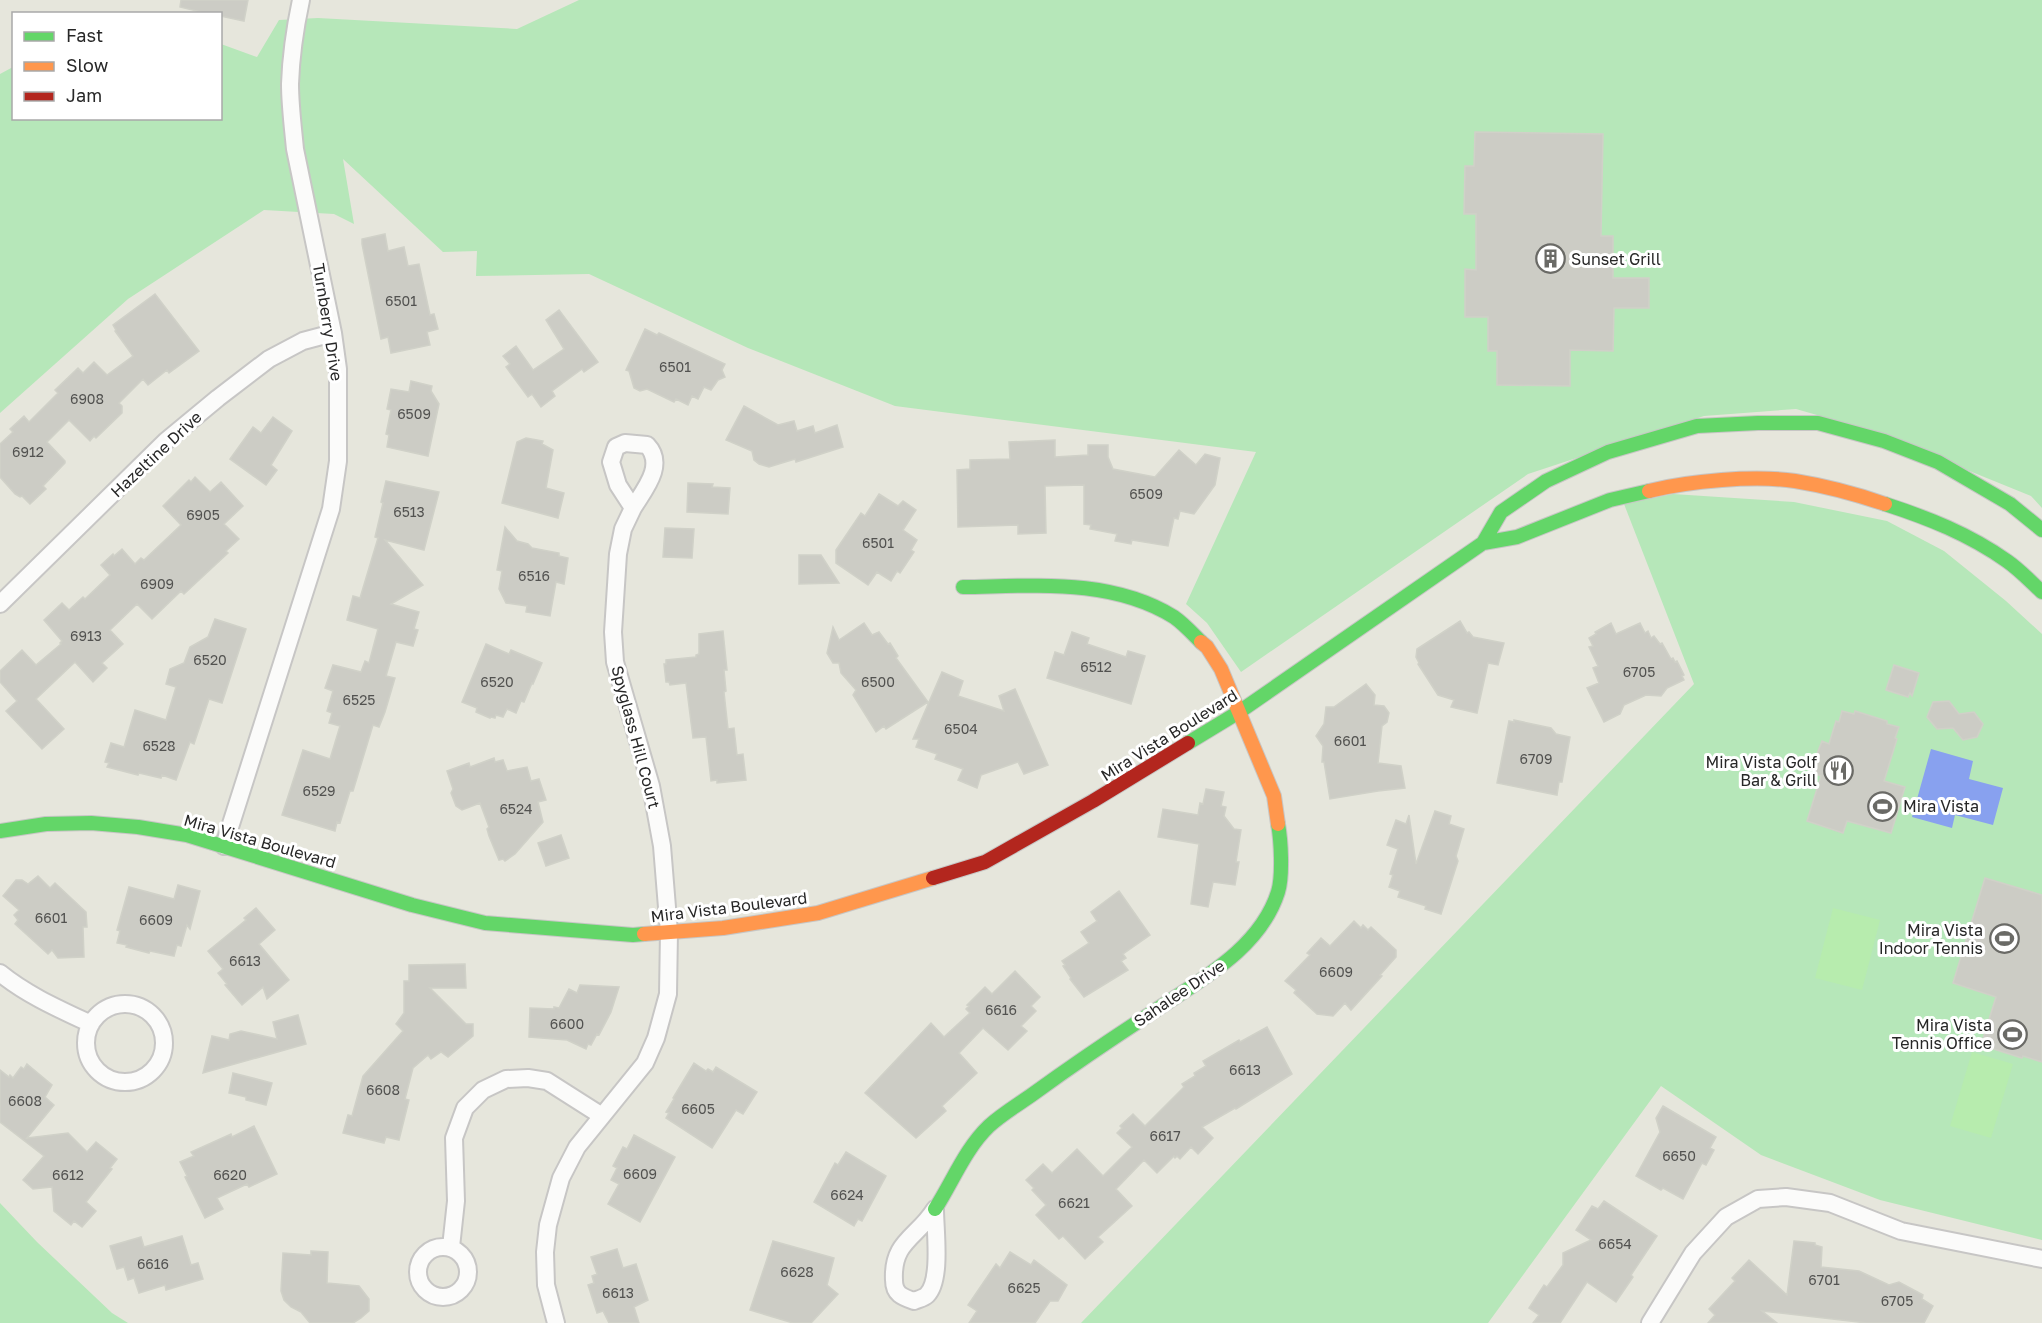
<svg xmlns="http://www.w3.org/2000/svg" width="2042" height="1323" font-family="'Golos Text',sans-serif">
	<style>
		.green { fill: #b6e7b9 }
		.pitch { fill: #b7ecae }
		.water { fill: #88a1ef }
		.building { fill: #ccccc5; stroke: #d0d1c8; stroke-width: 1.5 }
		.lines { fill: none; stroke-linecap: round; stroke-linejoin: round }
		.street-casing { stroke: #c7c6c5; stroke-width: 20 }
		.fast-casing { stroke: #c7c6c5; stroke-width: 16 }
		.slow-casing { stroke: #c7c6c5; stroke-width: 16 }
		.jam-casing { stroke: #c7c6c5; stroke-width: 16 }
		.street { stroke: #fbfbfa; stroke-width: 16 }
		.fast { stroke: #63d668; stroke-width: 14 }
		.slow { stroke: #ff974d; stroke-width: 14 }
		.jam { stroke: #b3261e; stroke-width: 14 }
		.labels { text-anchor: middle; stroke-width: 6; stroke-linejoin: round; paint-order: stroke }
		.number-label { font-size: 14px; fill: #525250 }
		.poi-label { font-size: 16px; fill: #272727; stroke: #fff; text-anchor: end }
		.street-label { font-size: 16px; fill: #272727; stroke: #fff }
	</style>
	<rect width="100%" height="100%" fill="#e6e6dc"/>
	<path class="green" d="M579 0H2042V508L2031 496 1866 429 1796 409 1704 416 1528 474 1241 672 1207 623 1186 604 1256 452 895 406 748 348 589 274 476 276 477 251 443 252 343 159 354 224 334 214 264 210 128 299 0 413V74L13 67 14 118H220L221 44 257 57 279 20 318 18 517 29Z
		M1673 494 1794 502 1887 521 1944 551 2006 601 2042 634V1240L1880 1200 1761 1155 1661 1086 1488 1323H1081L1694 684 1624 504Z
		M0 1203 37 1242 112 1313 128 1323H0Z"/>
	<path class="pitch" d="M1833 908 1880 920 1862 990 1815 978Z
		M1972 1052 2013 1064 1991 1138 1950 1126Z"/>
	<path class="water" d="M1931 749 1973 761 1969 779 2003 788 1993 825 1955 815 1952 828 1912 817Z"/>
	<path class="building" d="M181 0H248L244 21 220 16V14H209L180 7Z
		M1475 132 1603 134 1601 236H1613V278H1649V308H1614L1613 351 1570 350V386L1497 385V351H1488V317H1465V269L1476 270V214H1464L1465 166H1474Z
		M385 234 388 251 404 247 408 266 419 264 430 315 434 314 438 329 427 332 430 345 391 353 388 337 381 339 362 244V239Z
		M155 294 199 351 169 373 167 370 148 385 143 379 119 403 122 406V413L96 438 94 436 90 441 69 420 47 442 65 461V463L43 486 46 489 30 504 22 496 20 497 15 494 0 477V444L13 432 10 429 24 416 29 422 58 393 55 390 78 368 83 373 94 362 107 375 133 356 115 331 116 330 113 325Z
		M559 310 598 362 584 372 582 369 552 391 555 396 541 407 532 394 528 397 506 367 510 364 503 356 516 346 533 370 564 349 546 320Z
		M645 329 657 335 659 333 725 364 722 370 725 377 718 380 711 390 704 387 698 399 692 396 688 405 676 399 674 402 647 389 640 391 634 388 629 371 626 370Z
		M411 381 432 386 431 391 439 404 428 456 387 447 389 435 386 434 391 410 387 409 391 389 409 392Z
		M744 406 778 425 794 421 797 431 813 426 815 433 837 425 843 447 796 462 795 459 769 467 759 464 754 460 752 451 726 440Z
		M273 417 292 431 271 465 277 470 266 485 230 459 253 427 261 433Z
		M526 438 543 441 542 444 553 450 546 488 564 493 558 518 502 503 517 442Z
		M1055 440V457L1088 455V445H1108V457L1113 469 1155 477 1179 450 1196 465 1205 454 1220 458 1215 485 1194 514 1180 511 1178 519 1174 518 1168 546 1132 540 1131 544 1115 541 1117 534 1090 529 1091 525 1084 524V485L1045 486 1046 533 1018 534V525L958 527 957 470 970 469V460L1010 459 1009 442Z
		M195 477 210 492 221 482 243 506 224 524 239 539 226 551 228 553 184 594 181 591 152 619 137 604 110 630 123 644 102 663 107 668 93 682 75 662 36 699 64 729 42 749 6 711 17 701 0 682V671L22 650 36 665 61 644 60 643 62 641 44 620 62 603 69 610 83 597 85 599 110 575 101 565 113 554 114 556 122 549 135 564 141 558 144 560 181 525 163 506 189 480 191 482Z
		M386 481 439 492 424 550 385 540 423 585 391 604 419 612 414 629 418 630 413 646 396 642 386 676 395 678 385 712 379 727 373 725 353 791H350L340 823 337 822 335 831 282 815 303 750 330 759 340 726 329 723 332 713 327 711 333 691 325 688 333 665 361 672 365 661 369 663 378 629 347 620 353 596 360 598 378 538 375 537 383 503 381 502Z
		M688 483 713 484 712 487 730 488 728 514 687 512Z
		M879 494 898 506 903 501 916 510 903 530 917 540 911 550 914 552 900 573 897 571 891 581 877 572 868 585 836 563V550L861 513 865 516Z
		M505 527 517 541 528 544 532 548 559 553V556L568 558 564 584 556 582 550 616 526 612 527 606 506 603 499 589 502 571 497 570Z
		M665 528 694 529 692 558 663 557Z
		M799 555H821L839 583 799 584Z
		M215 619 246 629 222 703 209 699 194 744 190 742 176 780 162 775 161 778 139 773 138 775 107 767 109 763 105 762 111 743 124 747 135 710 166 720 176 687 166 684 170 669 184 663 190 647 208 637Z
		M1460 621 1467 633 1469 632 1473 637 1504 643 1498 665 1488 663 1477 713 1451 707 1454 700 1438 695 1418 664 1419 663 1416 657 1417 649Z
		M864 623 872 635 879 632 888 644 890 643 898 656 896 658 928 702 886 729 884 726 876 732 853 695 856 690 841 673 839 663H833L827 653 833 627 839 640Z
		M1611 623 1616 634 1640 623 1645 633 1648 631 1651 638 1654 636 1660 644 1662 643 1671 659 1673 658 1675 662 1677 661 1684 675 1682 676 1684 680 1667 688 1661 696 1646 695 1624 705 1620 714 1604 722 1587 688 1599 683 1593 668 1598 666 1589 647 1593 646 1589 638 1596 634 1595 632Z
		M723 631 727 670H724L726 691 724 692 728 729 734 728 737 755 743 754 746 780 717 783V780L711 781 706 737 693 738 686 683 670 685 669 682H666L664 664H666V660L696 657V655L699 654V634Z
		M1072 632 1089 638 1087 644 1126 657 1128 651 1145 656 1131 704 1047 678 1055 652 1064 655Z
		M486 644 509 654 511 650 542 663 533 684 532 683 524 702 521 701 516 713 507 709 503 717 496 715 495 718 491 717 490 718 476 712 477 708 462 702Z
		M1894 665 1919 673 1912 696 1910 693 1908 697 1886 690Z
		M942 672 963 681 958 696 1004 711 999 696 1015 689 1048 765 1024 774 1018 762 981 775 977 788 958 780 963 769 935 759 937 754 916 747 919 739H913Z
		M1366 684 1375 695 1374 705 1384 706 1389 713 1387 722 1382 726 1378 763 1401 766 1405 788 1378 791 1330 799 1324 762H1322L1323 746 1316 736 1324 724 1326 707H1334Z
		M1949 701 1959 714 1974 712 1983 724 1977 737 1963 740 1953 728 1937 729 1927 717 1933 702Z
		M1842 711 1854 714 1855 711 1887 721V724L1899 727 1895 738 1897 739 1884 781 1905 787 1891 833 1847 821 1843 833 1807 821 1821 776 1813 773 1815 759 1822 741 1829 744 1836 721 1839 722Z
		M1514 720 1551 728 1556 734 1570 737 1562 782H1559L1557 795 1497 783 1509 721 1514 722Z
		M494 758 495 762 503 760 507 771 527 767 531 781 539 779 546 800 538 802 543 822 515 854 505 861 503 859 499 860 489 836 487 829 489 827 480 803 462 810 456 806 451 793 453 789 447 771 469 763 470 767Z
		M1206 789 1224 792 1221 806 1226 807 1224 816 1234 829 1241 830 1236 862H1239L1235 885 1213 882 1208 907 1191 904 1199 844 1158 837 1163 809 1198 815 1200 803 1203 804Z
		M1435 811 1451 816 1449 824 1464 829 1456 856 1458 861 1441 914 1425 909 1426 906 1398 897 1400 891 1389 887 1393 875 1390 874 1398 849 1387 845 1396 820 1406 824 1409 815 1416 864Z
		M561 835 569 858 546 866 538 843Z
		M38 876 50 888 55 883 86 912 87 927H83L84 957 58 958 52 950 48 954 15 924 18 920 14 915 19 910 3 896 16 880H22L28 884Z
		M1985 878 2042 895V1062L2023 1056 2022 1058 1981 1045 1996 997 1953 983Z
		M178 885 200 891 190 929 187 925 181 946 177 945 174 956 150 951 149 953 126 947 127 945 117 943 120 931 117 930 129 887 174 899Z
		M1119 891 1150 935 1123 954 1126 958 1121 961 1128 970 1084 997 1070 979 1071 978 1063 966 1065 965 1062 961 1089 943 1081 932 1097 921 1091 912Z
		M256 908 275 930 259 944 289 980 267 999 263 987 242 1005 225 985 227 984 218 973 223 969 208 951 246 920 244 918Z
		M1354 921 1361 928 1363 925 1368 930 1371 927 1396 950V957L1380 975 1382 976 1351 1010 1345 1003 1333 1016 1317 1014 1294 993 1296 990 1285 981 1310 955 1307 953 1321 938 1330 946Z
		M465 964 466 988H430L466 1024H473V1036L448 1057 441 1052 431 1059 428 1055 413 1068 405 1099 409 1100 399 1140 386 1137 384 1143 343 1133 348 1115 352 1116 363 1076 403 1031 396 1024 404 1013V981H409V965Z
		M1015 971 1040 997 1031 1006 1036 1011 1021 1026 1027 1031 1008 1050 983 1028 959 1053 977 1073 942 1106 946 1111 916 1138 865 1093 931 1023 944 1037 970 1013 966 1009 969 1006 967 1005 985 987 992 994Z
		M580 985 619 987 611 1012 599 1035 597 1034 591 1045 588 1044 586 1049 567 1040 529 1037 530 1008 554 1009V1007L559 1008 569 989 577 993Z
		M298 1015 306 1044 203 1073 212 1036 229 1040 230 1034 241 1031 277 1039 273 1022Z
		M1267 1027 1292 1074 1236 1109 1235 1108 1202 1127 1213 1138 1198 1154 1191 1147 1180 1159 1177 1156 1175 1158 1174 1156 1157 1173 1144 1160 1116 1189 1132 1206 1098 1237 1103 1242 1085 1259 1063 1236 1059 1239 1036 1215 1046 1205 1032 1190 1034 1188 1026 1180 1043 1164 1052 1173 1077 1149 1103 1176 1132 1147 1117 1133 1122 1128 1120 1126 1133 1114 1145 1126 1184 1087 1182 1084 1195 1076 1194 1073 1206 1066 1203 1061 1239 1040 1240 1042Z
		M694 1063 706 1071 708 1069 713 1072 716 1067 757 1092 743 1114 736 1110 712 1148 666 1118 669 1113 666 1112 674 1099 673 1098Z
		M27 1064 52 1085 45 1097 54 1105 27 1138 68 1133 87 1152 96 1142 117 1159 110 1168 112 1169 86 1202 96 1211 82 1227 74 1221 71 1225 54 1211 52 1187 33 1189 23 1180 44 1156 0 1122V1070L9 1077 10 1075 13 1078 21 1067 24 1069Z
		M233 1073 272 1083 266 1105 246 1100V1097L229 1093Z
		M1663 1106 1716 1137 1710 1148 1714 1150 1706 1165 1702 1163 1683 1199 1663 1188 1661 1190 1636 1176 1660 1132 1656 1118Z
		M254 1126 277 1174 249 1187 247 1184 217 1198 223 1209 205 1218 185 1177 187 1176 180 1162 194 1156 191 1152 231 1134 232 1137Z
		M634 1135 675 1157 640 1222 608 1204 619 1184 611 1180 617 1168 613 1166 623 1147 627 1149Z
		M846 1152 886 1176 862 1221 858 1219 854 1226 814 1202 835 1163 838 1165Z
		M1604 1201 1657 1236 1631 1275 1633 1277 1616 1302 1587 1282 1560 1323H1533L1539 1315 1529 1308 1544 1285 1547 1287 1563 1265V1253L1591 1240 1576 1230 1592 1206 1598 1209Z
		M182 1236 191 1265 198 1263 203 1279 166 1290 165 1285 139 1293 134 1278 128 1280 124 1267 117 1269 110 1246 141 1237 144 1247Z
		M773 1241 834 1258 827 1285 838 1294 811 1323H793L750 1310Z
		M1794 1241 1815 1243V1245L1822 1247 1821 1267 1859 1271 1889 1285 1899 1282 1923 1295 1922 1299 1933 1306 1924 1323H1867L1762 1311 1777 1323H1708L1715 1315 1709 1309 1735 1281 1732 1278 1749 1260 1787 1295Z
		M617 1249 623 1268 636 1264 648 1300 634 1307 639 1323H609L603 1311 597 1313 588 1285 594 1283 592 1276 597 1274 591 1257Z
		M311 1251 328 1252 327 1283 359 1286 369 1299V1311L361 1318 353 1323H310L301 1312 291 1307 284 1300 281 1291 283 1253 311 1255Z
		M1010 1252 1031 1265 1034 1260 1067 1285 1058 1301H1050L1035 1323H969L977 1311 968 1305 996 1264 1000 1268Z"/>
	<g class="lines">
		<defs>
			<path id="street" d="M625 443 647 445C666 465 644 490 633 508L618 485 611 462 616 447Z
				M0 604 166 441 218 398 269 359 303 341 333 333
				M224 846 331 509 338 461V369L333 333 295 149C293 128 290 105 290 84 291 55 295 28 301 0
				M0 973C27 995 59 1009 91 1024
				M86 1043a39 39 0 1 1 78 0a39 39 0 1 1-78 0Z
				M935 1209C935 1230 942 1280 927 1295 924 1298 919 1299 914 1301 902 1297 894 1294 894 1280 892 1241 917 1238 935 1209Z
				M418 1272a25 25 0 1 1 50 0a25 25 0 1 1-50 0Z
				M451 1247 456 1201 454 1138 465 1108 483 1090 506 1079 528 1078 547 1081 602 1116
				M556 1323 546 1285 545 1252 548 1225 561 1178 577 1147 645 1063 656 1038 668 994 669 932 662 846 651 786 615 662 613 632 618 554 623 529 633 508
				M1650 1323 1693 1253 1726 1217 1758 1199 1786 1197 1830 1203 1901 1231 2042 1259"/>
			<path id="fast" d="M1885 504C1928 518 1969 534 2007 561 2020 570 2031 582 2042 592
				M1483 543 1501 512 1546 481 1608 452 1697 426 1758 423H1818L1884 441 1938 462 2010 504 2042 530
				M963 587C1034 586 1111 578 1174 617 1184 624 1193 634 1201 642
				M1188 743 1239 712 1483 543 1517 537 1610 500 1649 491
				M0 831 46 824 91 823 138 827 187 835 412 905 485 923 633 935 644 934
				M935 1209C953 1181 965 1149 989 1126 1002 1114 1019 1104 1033 1094 1073 1065 1113 1038 1153 1012 1200 980 1260 949 1278 892 1283 876 1281 840 1278 824"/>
			<path id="slow" d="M1649 491C1689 481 1754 475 1795 481 1826 486 1856 494 1885 504
				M1201 642 1207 647 1221 669 1274 796 1278 824
				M644 934 723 928 818 913 933 878"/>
			<path id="jam" d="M933 878 985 862 1093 801 1188 743"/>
		</defs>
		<use href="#street" class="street-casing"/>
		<use href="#fast" class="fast-casing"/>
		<use href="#slow" class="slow-casing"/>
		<use href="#jam" class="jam-casing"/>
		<use href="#street" class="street"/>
		<use href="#fast" class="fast"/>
		<use href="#slow" class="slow"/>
		<use href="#jam" class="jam"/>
	</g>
	<defs>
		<symbol id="building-ring" viewBox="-11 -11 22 22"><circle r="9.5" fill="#fff" stroke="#6a6a66" stroke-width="1.5"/><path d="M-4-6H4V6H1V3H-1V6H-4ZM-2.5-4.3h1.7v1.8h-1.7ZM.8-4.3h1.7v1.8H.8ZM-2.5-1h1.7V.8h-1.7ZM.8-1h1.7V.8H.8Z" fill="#6a6a66"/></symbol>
		<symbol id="restaurant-ring" viewBox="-11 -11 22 22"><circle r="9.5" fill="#fff" stroke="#6a6a66" stroke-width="1.5"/><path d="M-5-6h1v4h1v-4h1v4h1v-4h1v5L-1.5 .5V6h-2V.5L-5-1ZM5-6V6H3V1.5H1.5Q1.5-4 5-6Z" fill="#6a6a66"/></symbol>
		<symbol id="stadium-ring" viewBox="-11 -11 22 22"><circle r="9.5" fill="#fff" stroke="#6a6a66" stroke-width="1.5"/><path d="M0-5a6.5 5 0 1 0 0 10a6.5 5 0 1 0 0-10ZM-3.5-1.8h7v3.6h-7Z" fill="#6a6a66"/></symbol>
	</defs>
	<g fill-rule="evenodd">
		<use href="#building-ring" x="1534" y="242" width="33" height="33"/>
		<use href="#restaurant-ring" x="1822" y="754" width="33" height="33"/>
		<use href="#stadium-ring" x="1866" y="790" width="33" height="33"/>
		<use href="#stadium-ring" x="1988" y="922" width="33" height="33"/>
		<use href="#stadium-ring" x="1996" y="1018" width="33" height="33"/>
	</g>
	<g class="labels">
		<g class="number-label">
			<text x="401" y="306">6501</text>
			<text x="675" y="372">6501</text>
			<text x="87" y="404">6908</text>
			<text x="414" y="419">6509</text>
			<text x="28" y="457">6912</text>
			<text x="1146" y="499">6509</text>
			<text x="409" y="517">6513</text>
			<text x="203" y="520">6905</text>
			<text x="878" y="548">6501</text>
			<text x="534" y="581">6516</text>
			<text x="157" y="589">6909</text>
			<text x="86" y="641">6913</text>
			<text x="210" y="665">6520</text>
			<text x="1096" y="672">6512</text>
			<text x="1639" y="677">6705</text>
			<text x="497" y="687">6520</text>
			<text x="878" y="687">6500</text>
			<text x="359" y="705">6525</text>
			<text x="961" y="734">6504</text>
			<text x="1350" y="746">6601</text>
			<text x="159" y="751">6528</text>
			<text x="1536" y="764">6709</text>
			<text x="319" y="796">6529</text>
			<text x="516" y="814">6524</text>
			<text x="51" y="923">6601</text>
			<text x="156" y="925">6609</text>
			<text x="245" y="966">6613</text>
			<text x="1336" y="977">6609</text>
			<text x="1001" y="1015">6616</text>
			<text x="567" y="1029">6600</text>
			<text x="1245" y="1075">6613</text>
			<text x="383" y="1095">6608</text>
			<text x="25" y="1106">6608</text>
			<text x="698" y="1114">6605</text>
			<text x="1165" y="1141">6617</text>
			<text x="1679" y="1161">6650</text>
			<text x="640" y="1179">6609</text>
			<text x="68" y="1180">6612</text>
			<text x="230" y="1180">6620</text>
			<text x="847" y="1200">6624</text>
			<text x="1074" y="1208">6621</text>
			<text x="1615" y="1249">6654</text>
			<text x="153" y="1269">6616</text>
			<text x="797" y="1277">6628</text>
			<text x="1824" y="1285">6701</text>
			<text x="1024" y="1293">6625</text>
			<text x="618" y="1298">6613</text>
			<text x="1897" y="1306">6705</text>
		</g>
		<g class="poi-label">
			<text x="1571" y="265" text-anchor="start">Sunset Grill</text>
			<text x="1817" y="768">Mira Vista Golf<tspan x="1817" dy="18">Bar &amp; Grill</tspan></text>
			<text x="1903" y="812" text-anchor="start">Mira Vista</text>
			<text x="1983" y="936">Mira Vista<tspan x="1983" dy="18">Indoor Tennis</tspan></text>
			<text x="1992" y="1031">Mira Vista<tspan x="1992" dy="18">Tennis Office</tspan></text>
		</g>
		<g class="street-label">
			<text transform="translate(328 322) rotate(81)" y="6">Turnberry Drive</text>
			<text transform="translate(156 454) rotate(-43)" y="6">Hazeltine Drive</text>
			<text transform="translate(1169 735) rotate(-32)" y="6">Mira Vista Boulevard</text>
			<text transform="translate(636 737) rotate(75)" y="6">Spyglass Hill Court</text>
			<text transform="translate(260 841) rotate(16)" y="6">Mira Vista Boulevard</text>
			<text transform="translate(729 907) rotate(-7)" y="6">Mira Vista Boulevard</text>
			<text transform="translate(1179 993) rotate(-34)" y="6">Sahalee Drive</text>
		</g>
	</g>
	<rect x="12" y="12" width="210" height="108" fill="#ffffff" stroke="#a9a9a9" stroke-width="1.5"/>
	<rect x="24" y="32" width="30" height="9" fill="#63d668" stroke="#a9a9a9" stroke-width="1.5"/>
	<text x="66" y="42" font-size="18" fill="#272727">Fast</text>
	<rect x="24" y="62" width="30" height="9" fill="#ff974d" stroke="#a9a9a9" stroke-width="1.5"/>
	<text x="66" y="72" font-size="18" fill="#272727">Slow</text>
	<rect x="24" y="92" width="30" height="9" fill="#b3261e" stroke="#a9a9a9" stroke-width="1.5"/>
	<text x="66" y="102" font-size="18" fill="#272727">Jam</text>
</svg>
